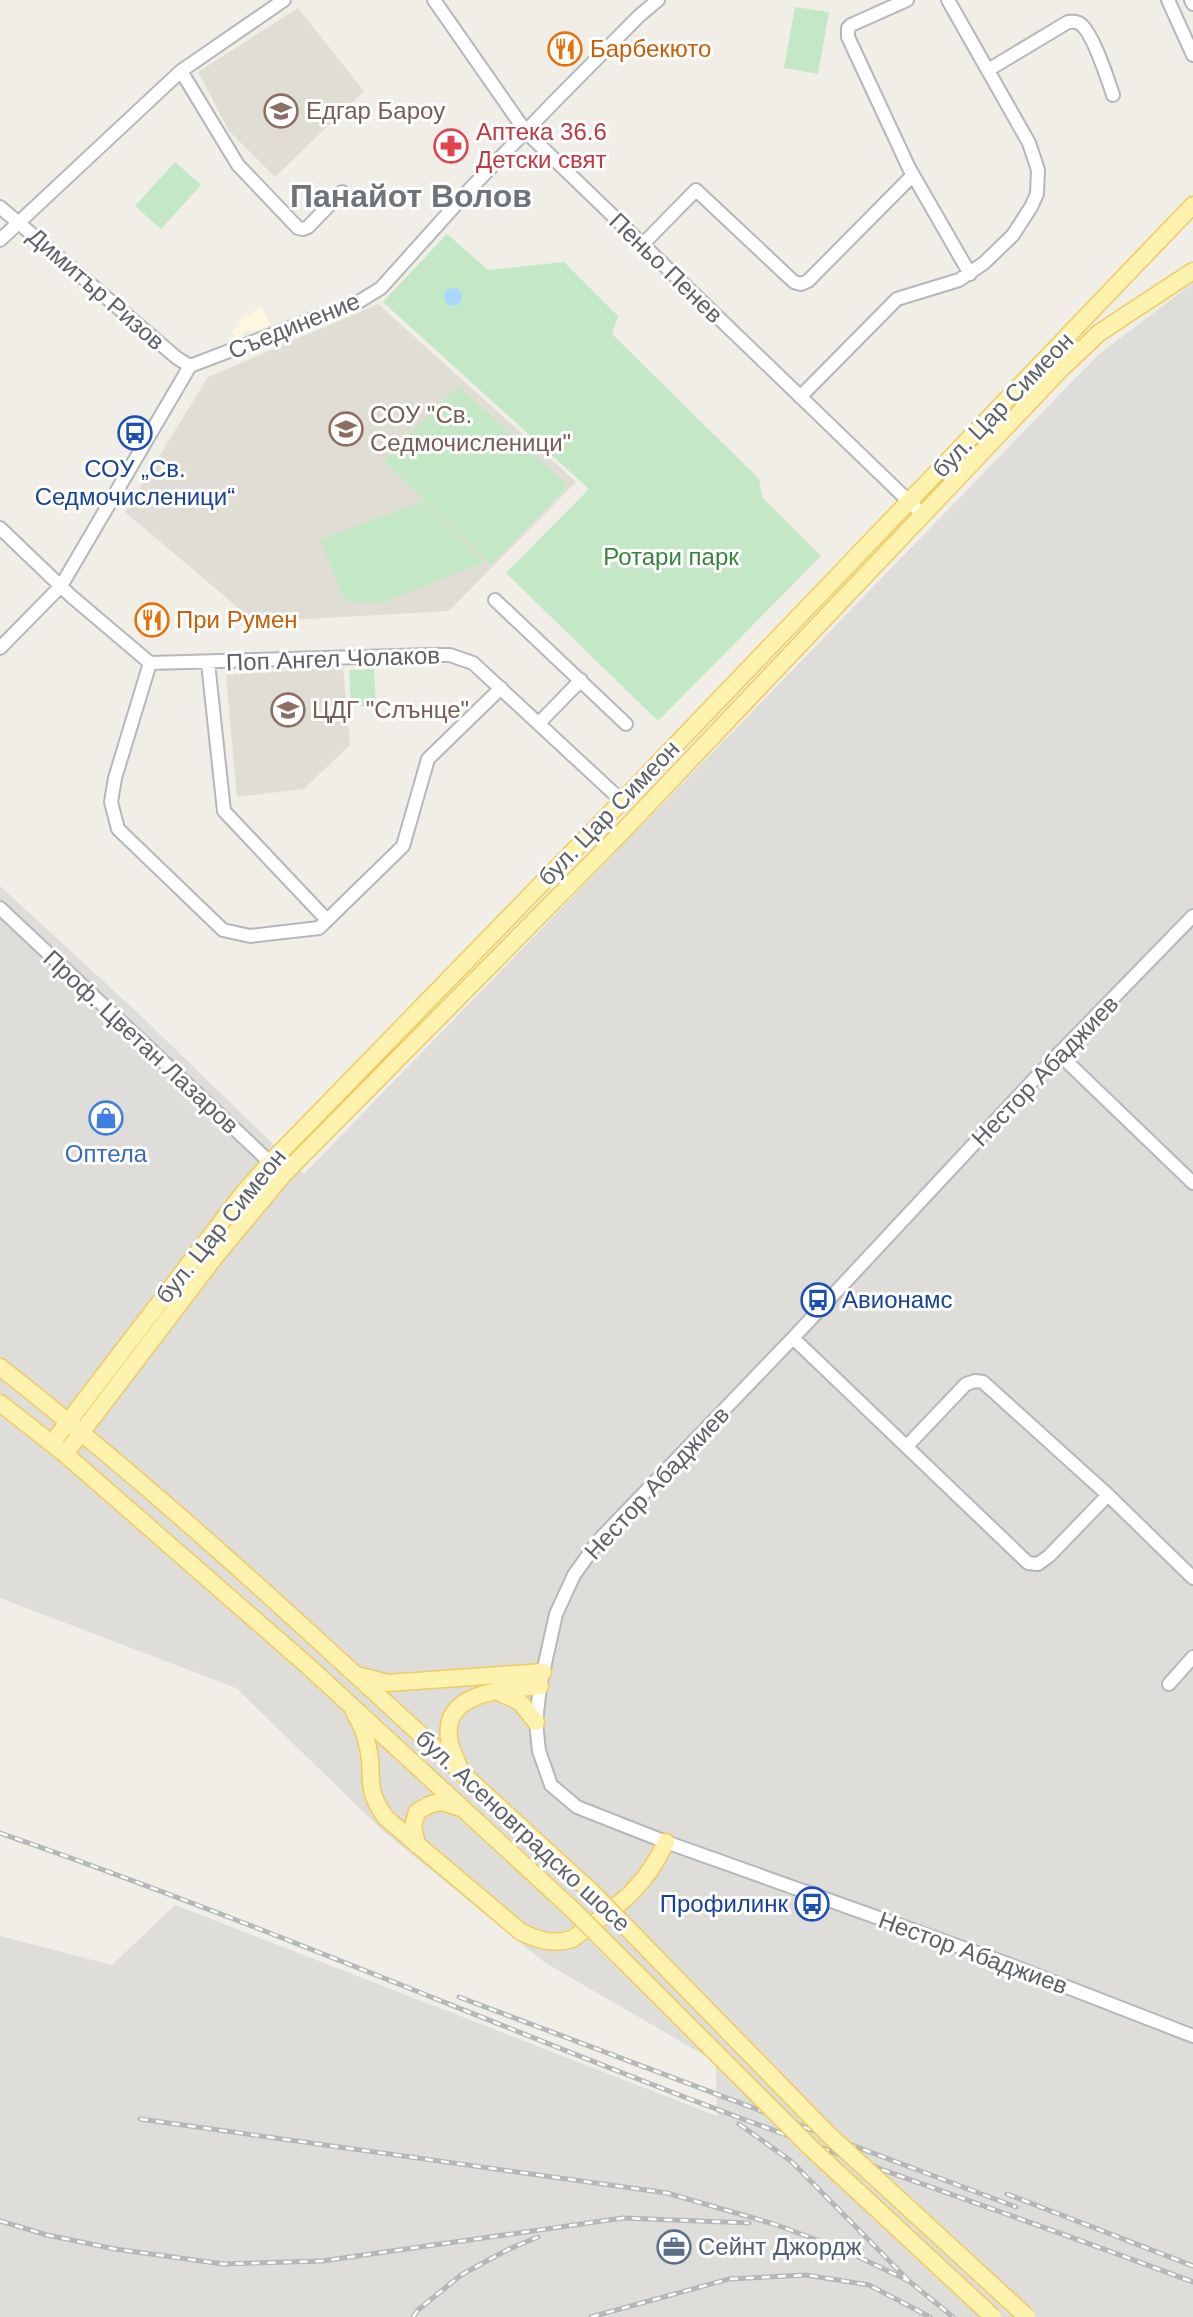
<svg xmlns="http://www.w3.org/2000/svg" width="1193" height="2317" font-family="Arial,sans-serif">
	<style>
		.commercial { fill: #fef7de }
		.industrial { fill: #dfddd9 }
		.education { fill: #e0ddd5 }
		.green { fill: #c4e7c5 }
		.water { fill: #a9d7fe }
		.lines { fill: none; stroke-linecap: round; stroke-linejoin: round }
		.minor-casing { stroke: #b4b7bb; stroke-width: 16 }
		.major-casing { stroke: #f0cb60; stroke-width: 19 }
		.minor { stroke: #fff; stroke-width: 12 }
		.major { stroke: #fef3ae; stroke-width: 16 }
		.rail-casing { stroke: #b5b6b7; stroke-width: 5 }
		.rail { stroke: #fff; stroke-width: 2.5; stroke-dasharray: 8; stroke-linecap: butt }
		.major-bridge-casing { stroke: #f0cb60; stroke-width: 19; stroke-linecap: butt }
		.major-bridge { stroke: #fef3ae; stroke-width: 16 }
		.labels { text-anchor: middle; stroke-width: 6; stroke-linejoin: round; paint-order: stroke }
		.food-label { font-size: 24px; fill: #c56008; stroke: #fff; text-anchor: start }
		.education-label { font-size: 24px; fill: #785e54; stroke: #fff; text-anchor: start }
		.health-label { font-size: 24px; fill: #be3a42; stroke: #fff; text-anchor: start }
		.street-label { font-size: 24px; fill: #5e6267; stroke: #fff }
		.transit-label { font-size: 24px; fill: #164399; stroke: #fff }
		.park-label { font-size: 24px; fill: #36853c; stroke: #fff }
		.shop-label { font-size: 24px; fill: #366cbe; stroke: #fff }
		.service-label { font-size: 24px; fill: #4e5e75; stroke: #fff; text-anchor: start }
		.district-label { font-size: 32px; font-weight: bold; fill: #6f7479; stroke: #fff }
	</style>
	<rect width="100%" height="100%" fill="#f0eee7"/>
	<path class="commercial" d="M262 307 270 325 250 333 248 330 237 339 231 332 241 324 239 320Z"/>
	<path class="industrial" d="M1193 283V2317H0V1936L112 1965 175 1905 717 2116 716 2062 544 1962 383 1831 236 1688 0 1598V886L138 1013 304 1174 1098 355Z"/>
	<path class="education" d="M298 8 364 91 275 177 229 131 198 72Z
		M378 304 576 482 449 611 255 622 125 512 208 377Z
		M343 667 350 745 304 789 237 797 226 675Z"/>
	<path class="green" d="M795 7 829 12 818 74 784 68Z
		M175 162 201 185 161 229 135 206Z
		M447 234 488 270 564 262 618 316 612 334 759 479 762 497 821 556 658 721 506 573 589 489 383 302Z
		M458 386 568 486 491 565 384 461Z
		M423 501 484 562 382 603 345 601 320 540Z
		M374 669 376 706H351L349 670Z"/>
	<path class="water" d="M444 297a9 9 0 1 1 18 0a9 9 0 1 1-18 0Z"/>
	<g class="lines">
		<defs>
			<path id="minor" d="M434 0 526 132 923 515
				M907 0 851 25 848 28V37L909 168 970 274
				M1168 0 1193 55
				M1191 0 1193 4
				M988 70 1068 22C1073 22 1074 21 1079 23 1092 30 1108 80 1113 95
				M181 71 238 165 298 228 303 229 308 227 342 192
				M0 207 177 358 190 366
				M0 240 181 71 284 0
				M641 246 696 190 794 282 801 284 808 281 913 175
				M800 397 897 299 959 280 984 263 1013 235 1031 207 1037 194 1038 170 1029 143 948 0
				M0 528 71 596 150 663 432 655H450L473 663 622 801
				M495 600 626 724
				M0 648 61 586 190 366 360 301 381 288 469 190 552 104 639 16 658 0
				M150 663 115 778 111 802 118 829 223 930 250 936 319 928 403 846 428 759 501 688
				M208 663 224 811 327 920
				M539 723 581 680
				M0 908 275 1167
				M1193 916 1042 1071 793 1338 599 1540 574 1575 556 1614 540 1686 536 1722 539 1751 551 1785 577 1807 666 1842 1005 1963 1193 2036
				M1059 1054 1193 1183
				M793 1338 1028 1563 1038 1564 1049 1556 1108 1495
				M907 1446 966 1384 975 1381 983 1382 1108 1495 1193 1578
				M1169 1684 1193 1657"/>
			<path id="major" d="M0 1367C208 1530 396 1715 592 1892
				M0 1403 65 1454 308 1666 574 1911
				M52 1443 245 1191 270 1163 622 801 1193 205
				M65 1454 215 1257 283 1175 622 832 1060 370 1099 333 1193 271
				M361 1676 388 1683 543 1672
				M496 1691 520 1702 536 1722
				M354 1712C360 1722 365 1732 367 1743 376 1777 362 1785 386 1818L521 1932C538 1940 553 1945 572 1939 614 1908 643 1892 666 1842
				M460 1769C457 1761 452 1752 450 1744 438 1690 505 1690 540 1686
				M417 1845 413 1826 417 1812C435 1800 441 1800 460 1808"/>
		</defs>
		<use href="#minor" class="minor-casing"/>
		<use href="#major" class="major-casing"/>
		<use href="#minor" class="minor"/>
		<use href="#major" class="major"/>
		<defs>
			<path id="rail" d="M0 1833C232 1913 458 2010 687 2098 855 2162 1025 2219 1193 2282
				M459 1997 1016 2207
				M140 2119 667 2193 774 2224 844 2250 909 2281
				M739 2124 791 2161 909 2281 953 2317
				M1007 2194 1193 2266
				M0 2221 47 2235 115 2249 223 2264 322 2261 623 2218 749 2223
				M413 2317 418 2310 461 2275 507 2250 538 2237
				M591 2317 729 2279 806 2275 869 2285 930 2317"/>
		</defs>
		<use href="#rail" class="rail-casing"/>
		<use href="#rail" class="rail"/>
		<defs>
			<path id="major-bridge" d="M592 1892 828 2134 1027 2317
				M574 1911 810 2147 993 2317"/>
		</defs>
		<use href="#major-bridge" class="major-bridge-casing"/>
		<use href="#major-bridge" class="major-bridge"/>
	</g>
	<defs>
		<symbol id="restaurant-ring" viewBox="-11 -11 22 22"><circle r="9.5" fill="#fff" stroke="#e8710a" stroke-width="1.5"/><path d="M-5-6h1v4h1v-4h1v4h1v-4h1v5L-1.5 .5V6h-2V.5L-5-1ZM5-6V6H3V1.5H1.5Q1.5-4 5-6Z" fill="#e8710a"/></symbol>
		<symbol id="school-ring" viewBox="-11 -11 22 22"><circle r="9.5" fill="#fff" stroke="#8d6e63" stroke-width="1.5"/><path d="M0-5L7-2L0 1L-7-2ZM-4 1L0 2.5L4 1V4Q0 6-4 4Z" fill="#8d6e63"/></symbol>
		<symbol id="pharmacy-ring" viewBox="-11 -11 22 22"><circle r="9.5" fill="#fff" stroke="#e0444e" stroke-width="1.5"/><path d="M-2-6h4v4h4v4h-4v4h-4v-4h-4v-4h4Z" fill="#e0444e"/></symbol>
		<symbol id="bus-ring" viewBox="-11 -11 22 22"><circle r="9.5" fill="#fff" stroke="#1a4fb4" stroke-width="1.5"/><path d="M-5-6H5V4H4V6H2V4H-2V6H-4V4H-5ZM-3.5-4V0h7V-4ZM-3.5 1.2v1.5H-2V1.2ZM2 1.2v1.5H3.5V1.2Z" fill="#1a4fb4"/></symbol>
		<symbol id="shop-ring" viewBox="-11 -11 22 22"><circle r="9.5" fill="#fff" stroke="#3f7fe0" stroke-width="1.5"/><path d="M-5-2.5h2.3a2.7 3.5 0 0 1 5.4 0H5L5.5 6h-11ZM-1.5-2.5h3a1.5 2.3 0 0 0-3 0Z" fill="#3f7fe0"/></symbol>
		<symbol id="office-ring" viewBox="-11 -11 22 22"><circle r="9.5" fill="#fff" stroke="#5c6f8a" stroke-width="1.5"/><path d="M-6-3h4V-5.5h4V-3h4V5H-6ZM-1-4.5V-3h2v-1.5ZM-6 0V1H6V0Z" fill="#5c6f8a"/></symbol>
	</defs>
	<g fill-rule="evenodd">
		<use href="#restaurant-ring" x="546" y="30" width="38" height="38"/>
		<use href="#school-ring" x="262" y="92" width="38" height="38"/>
		<use href="#pharmacy-ring" x="432" y="127" width="38" height="38"/>
		<use href="#school-ring" x="327" y="410" width="38" height="38"/>
		<use href="#bus-ring" x="116" y="414" width="38" height="38"/>
		<use href="#restaurant-ring" x="133" y="601" width="38" height="38"/>
		<use href="#school-ring" x="269" y="691" width="38" height="38"/>
		<use href="#shop-ring" x="87" y="1099" width="38" height="38"/>
		<use href="#bus-ring" x="799" y="1281" width="38" height="38"/>
		<use href="#bus-ring" x="793" y="1885" width="38" height="38"/>
		<use href="#office-ring" x="655" y="2228" width="38" height="38"/>
	</g>
	<g class="labels">
		<g class="food-label">
			<text x="590" y="57">Барбекюто</text>
			<text x="176" y="628">При Румен</text>
		</g>
		<g class="education-label">
			<text x="306" y="119">Едгар Бароу</text>
			<text x="370" y="423">СОУ "Св.<tspan x="370" dy="28">Седмочисленици"</tspan></text>
			<text x="312" y="718">ЦДГ "Слънце"</text>
		</g>
		<g class="health-label">
			<text x="476" y="140">Аптека 36.6<tspan x="476" dy="28">Детски свят</tspan></text>
		</g>
		<g class="street-label">
			<text transform="translate(666 268) rotate(44)" y="8">Пеньо Пенев</text>
			<text transform="translate(96 289) rotate(41)" y="8">Димитър Ризов</text>
			<text transform="translate(294 326) rotate(-22)" y="8">Съединение</text>
			<text transform="translate(1003 405) rotate(-46)" y="8">бул. Цар Симеон</text>
			<text transform="translate(333 659) rotate(-2)" y="8">Поп Ангел Чолаков</text>
			<text transform="translate(609 813) rotate(-46)" y="8">бул. Цар Симеон</text>
			<text transform="translate(141 1042) rotate(43)" y="8">Проф. Цветан Лазаров</text>
			<text transform="translate(1045 1071) rotate(-46)" y="8">Нестор Абаджиев</text>
			<text transform="translate(221 1226) rotate(-51)" y="8">бул. Цар Симеон</text>
			<text transform="translate(657 1483) rotate(-47)" y="8">Нестор Абаджиев</text>
			<text transform="translate(523 1831) rotate(43)" y="8">бул. Асеновградско шосе</text>
			<text transform="translate(973 1953) rotate(20)" y="8">Нестор Абаджиев</text>
		</g>
		<g class="transit-label">
			<text x="135" y="477">СОУ „Св.<tspan x="135" dy="28">Седмочисленици“</tspan></text>
			<text x="842" y="1308" text-anchor="start">Авионамс</text>
			<text x="788" y="1912" text-anchor="end">Профилинк</text>
		</g>
		<g class="park-label">
			<text x="671" y="565">Ротари парк</text>
		</g>
		<g class="shop-label">
			<text x="106" y="1162">Оптела</text>
		</g>
		<g class="service-label">
			<text x="698" y="2255">Сейнт Джордж</text>
		</g>
		<g class="district-label">
			<text x="411" y="207">Панайот Волов</text>
		</g>
	</g>
</svg>
